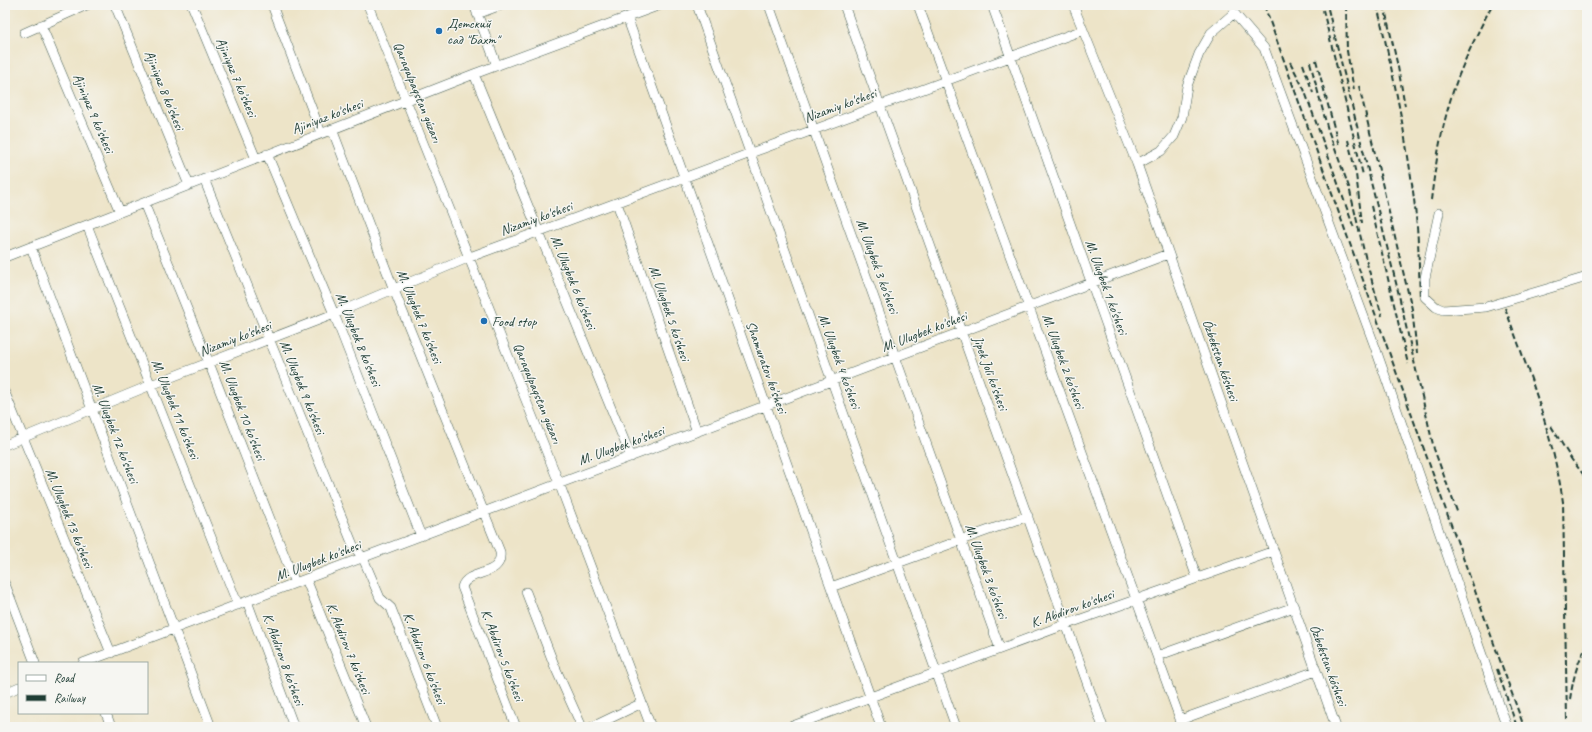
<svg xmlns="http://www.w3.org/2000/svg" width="1592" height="732" font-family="Caveat,sans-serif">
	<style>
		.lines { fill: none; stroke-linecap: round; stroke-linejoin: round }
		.minor-casing { stroke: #3e564a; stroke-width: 10 }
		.minor { stroke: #fff; stroke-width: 9 }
		.rail { stroke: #1f3d34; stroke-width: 2; stroke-dasharray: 6 3; stroke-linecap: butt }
		.poi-dot { fill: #1f6fb2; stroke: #f6f6f2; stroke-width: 1.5 }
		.labels { text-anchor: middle; stroke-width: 3; stroke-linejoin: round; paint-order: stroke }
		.poi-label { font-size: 14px; fill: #1f3d34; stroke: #f6f6f2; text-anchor: start }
		.street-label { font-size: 14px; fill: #1f3d34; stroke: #f6f6f2 }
	</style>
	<rect width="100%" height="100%" fill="#f6f6f2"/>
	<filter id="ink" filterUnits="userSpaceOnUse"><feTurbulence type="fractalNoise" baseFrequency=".025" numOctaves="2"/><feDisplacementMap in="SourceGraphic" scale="8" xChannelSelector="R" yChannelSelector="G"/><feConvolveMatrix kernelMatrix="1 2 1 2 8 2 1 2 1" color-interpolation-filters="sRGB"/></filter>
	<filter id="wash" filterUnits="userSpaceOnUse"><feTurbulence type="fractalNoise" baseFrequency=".012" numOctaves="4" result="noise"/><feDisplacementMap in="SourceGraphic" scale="16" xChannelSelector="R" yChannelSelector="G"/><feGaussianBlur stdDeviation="0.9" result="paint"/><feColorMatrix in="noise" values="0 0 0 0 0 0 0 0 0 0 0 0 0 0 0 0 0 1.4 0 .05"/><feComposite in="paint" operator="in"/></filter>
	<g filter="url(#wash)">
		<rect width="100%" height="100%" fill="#ede4c8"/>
	</g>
	<g filter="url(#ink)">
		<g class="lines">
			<defs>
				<path id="minor" d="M115 5 189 185
					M192 5 256 159
					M272 5 321 133
					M368 5 559 483 651 727
					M474 5 497 66
					M697 5 956 727
					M769 5 1000 649
					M844 5 1103 727
					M918 5 1183 727
					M992 5 1197 578
					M1073 5 1137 164 1336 727
					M477 14 501 5
					M627 17 881 727
					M41 25 120 212
					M24 33 87 5
					M474 74 631 457
					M332 129 394 290 500 552C503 578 468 568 462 587L516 727
					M267 154 334 314 421 536
					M1137 164 1161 151 1174 136 1182 117 1187 86 1199 54 1211 33 1234 13 1264 48 1374 344 1507 727
					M204 179 353 545 363 558 380 598 391 608 437 727
					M144 203 209 363 295 583
					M617 203 697 432
					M1439 213 1425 278V297L1436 307 1443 310 1486 307 1587 277
					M87 225 238 605
					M31 247 211 727
					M5 257 474 74 660 5
					M5 393 111 653
					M5 445 151 385 334 314 470 257 1083 30
					M306 579 366 727
					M5 584 35 663
					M831 587 1028 516
					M526 592 555 667 582 727
					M247 601 294 727
					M1157 656 1294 607
					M83 663 1168 254
					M5 693 19 687
					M106 713 111 727
					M1180 720 1316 671
					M592 727 642 703
					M790 727 1067 624 1274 551"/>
			</defs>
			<use href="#minor" class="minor-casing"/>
			<use href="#minor" class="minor"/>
			<path class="rail" d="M1264 5 1524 727
				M1346 5 1347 51 1354 90
				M1377 5C1394 78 1410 152 1417 227 1419 251 1419 274 1420 298
				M1384 5 1398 67 1405 106
				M1328 9 1398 291 1434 449 1458 514
				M1323 10 1363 175
				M1316 60 1339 146
				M1290 62 1304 89 1354 228
				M1310 62 1328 130 1349 187 1366 260 1382 316
				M1303 64 1313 93
				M1359 86 1412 309 1417 353
				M1348 140 1356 174 1362 223
				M1431 200C1436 160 1443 118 1457 80 1467 54 1479 30 1492 5
				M1371 206 1408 364
				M1505 308C1529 372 1553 435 1563 502L1567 719
				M1551 426 1572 460 1587 479
				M1497 669 1517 727
				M1570 699C1573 680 1577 662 1587 645"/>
		</g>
	</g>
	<g class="poi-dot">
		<circle cx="439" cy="31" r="4"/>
		<circle cx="484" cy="321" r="4"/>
	</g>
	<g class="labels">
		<g class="poi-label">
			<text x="447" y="28">Детский<tspan x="447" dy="16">сад "Бахт"</tspan></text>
			<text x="492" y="326">Food stop</text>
		</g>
		<g class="street-label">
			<text transform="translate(237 77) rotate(67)" y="5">Ajiniyaz 7 ko'shesi</text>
			<text transform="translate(165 90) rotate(68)" y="5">Ajiniyaz 8 ko'shesi</text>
			<text transform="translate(418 92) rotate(68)" y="5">Qaraqalpaqstan gúzarı</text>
			<text transform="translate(840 105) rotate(-20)" y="5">Nizamiy ko'shesi</text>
			<text transform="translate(94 113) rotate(67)" y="5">Ajiniyaz 9 ko'shesi</text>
			<text transform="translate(327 116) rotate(-21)" y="5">Ajiniyaz ko'shesi</text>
			<text transform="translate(536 218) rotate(-20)" y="5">Nizamiy ko'shesi</text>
			<text transform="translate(878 266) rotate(70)" y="5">M. Ulugbek 3 ko'shesi</text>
			<text transform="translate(574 282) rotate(68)" y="5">M. Ulugbek 6 ko'shesi</text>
			<text transform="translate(1107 287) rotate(70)" y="5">M. Ulugbek 1 ko'shesi</text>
			<text transform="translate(670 313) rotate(71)" y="5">M. Ulugbek 5 ko'shesi</text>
			<text transform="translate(420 316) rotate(68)" y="5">M. Ulugbek 7 ko'shesi</text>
			<text transform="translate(924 331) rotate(-21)" y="5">M. Ulugbek ko'shesi</text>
			<text transform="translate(235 338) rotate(-21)" y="5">Nizamiy ko'shesi</text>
			<text transform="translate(359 339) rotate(68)" y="5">M. Ulugbek 8 ko'shesi</text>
			<text transform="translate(1221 360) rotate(71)" y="5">Ózbekstan kóshesi</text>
			<text transform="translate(840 361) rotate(70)" y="5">M. Ulugbek 4 ko'shesi</text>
			<text transform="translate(1064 361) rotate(70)" y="5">M. Ulugbek 2 ko'shesi</text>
			<text transform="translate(767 367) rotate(70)" y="5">Shamuratov ko'shesi</text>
			<text transform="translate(991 373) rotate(70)" y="5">Jipek Joli ko'shesi</text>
			<text transform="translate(303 387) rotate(68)" y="5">M. Ulugbek 9 ko'shesi</text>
			<text transform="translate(538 393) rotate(68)" y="5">Qaraqalpaqstan gúzarı</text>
			<text transform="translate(176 409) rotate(68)" y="5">M. Ulugbek 11 ko'shesi</text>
			<text transform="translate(243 410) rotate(69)" y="5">M. Ulugbek 10 ko'shesi</text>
			<text transform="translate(116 433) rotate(69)" y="5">M. Ulugbek 12 ko'shesi</text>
			<text transform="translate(621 445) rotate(-20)" y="5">M. Ulugbek ko'shesi</text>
			<text transform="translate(70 518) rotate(68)" y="5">M. Ulugbek 13 ko'shesi</text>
			<text transform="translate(318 560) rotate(-21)" y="5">M. Ulugbek ko'shesi</text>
			<text transform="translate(987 571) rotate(70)" y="5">M. Ulugbek 3 ko'shesi</text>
			<text transform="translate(1072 608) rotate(-20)" y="5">K. Abdirov ko'shesi</text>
			<text transform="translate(349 648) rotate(68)" y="5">K. Abdirov 7 ko'shesi</text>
			<text transform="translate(503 655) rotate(69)" y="5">K. Abdirov 5 ko'shesi</text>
			<text transform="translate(425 658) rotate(69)" y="5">K. Abdirov 6 ko'shesi</text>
			<text transform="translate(284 659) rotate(70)" y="5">K. Abdirov 8 ko'shesi</text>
			<text transform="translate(1329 665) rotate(70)" y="5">Ózbekstan kóshesi</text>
		</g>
	</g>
	<rect width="1592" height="732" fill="none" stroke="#f6f6f2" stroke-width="20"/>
	<rect x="18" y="662" width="130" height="52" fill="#f6f6f2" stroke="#a0aca6"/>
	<rect x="26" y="675" width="20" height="6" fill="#ffffff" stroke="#a0aca6"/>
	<text x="54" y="682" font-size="12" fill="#1f3d34">Road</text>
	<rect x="26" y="695" width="20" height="6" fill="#1f3d34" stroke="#a0aca6"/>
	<text x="54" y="702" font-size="12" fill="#1f3d34">Railway</text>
</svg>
